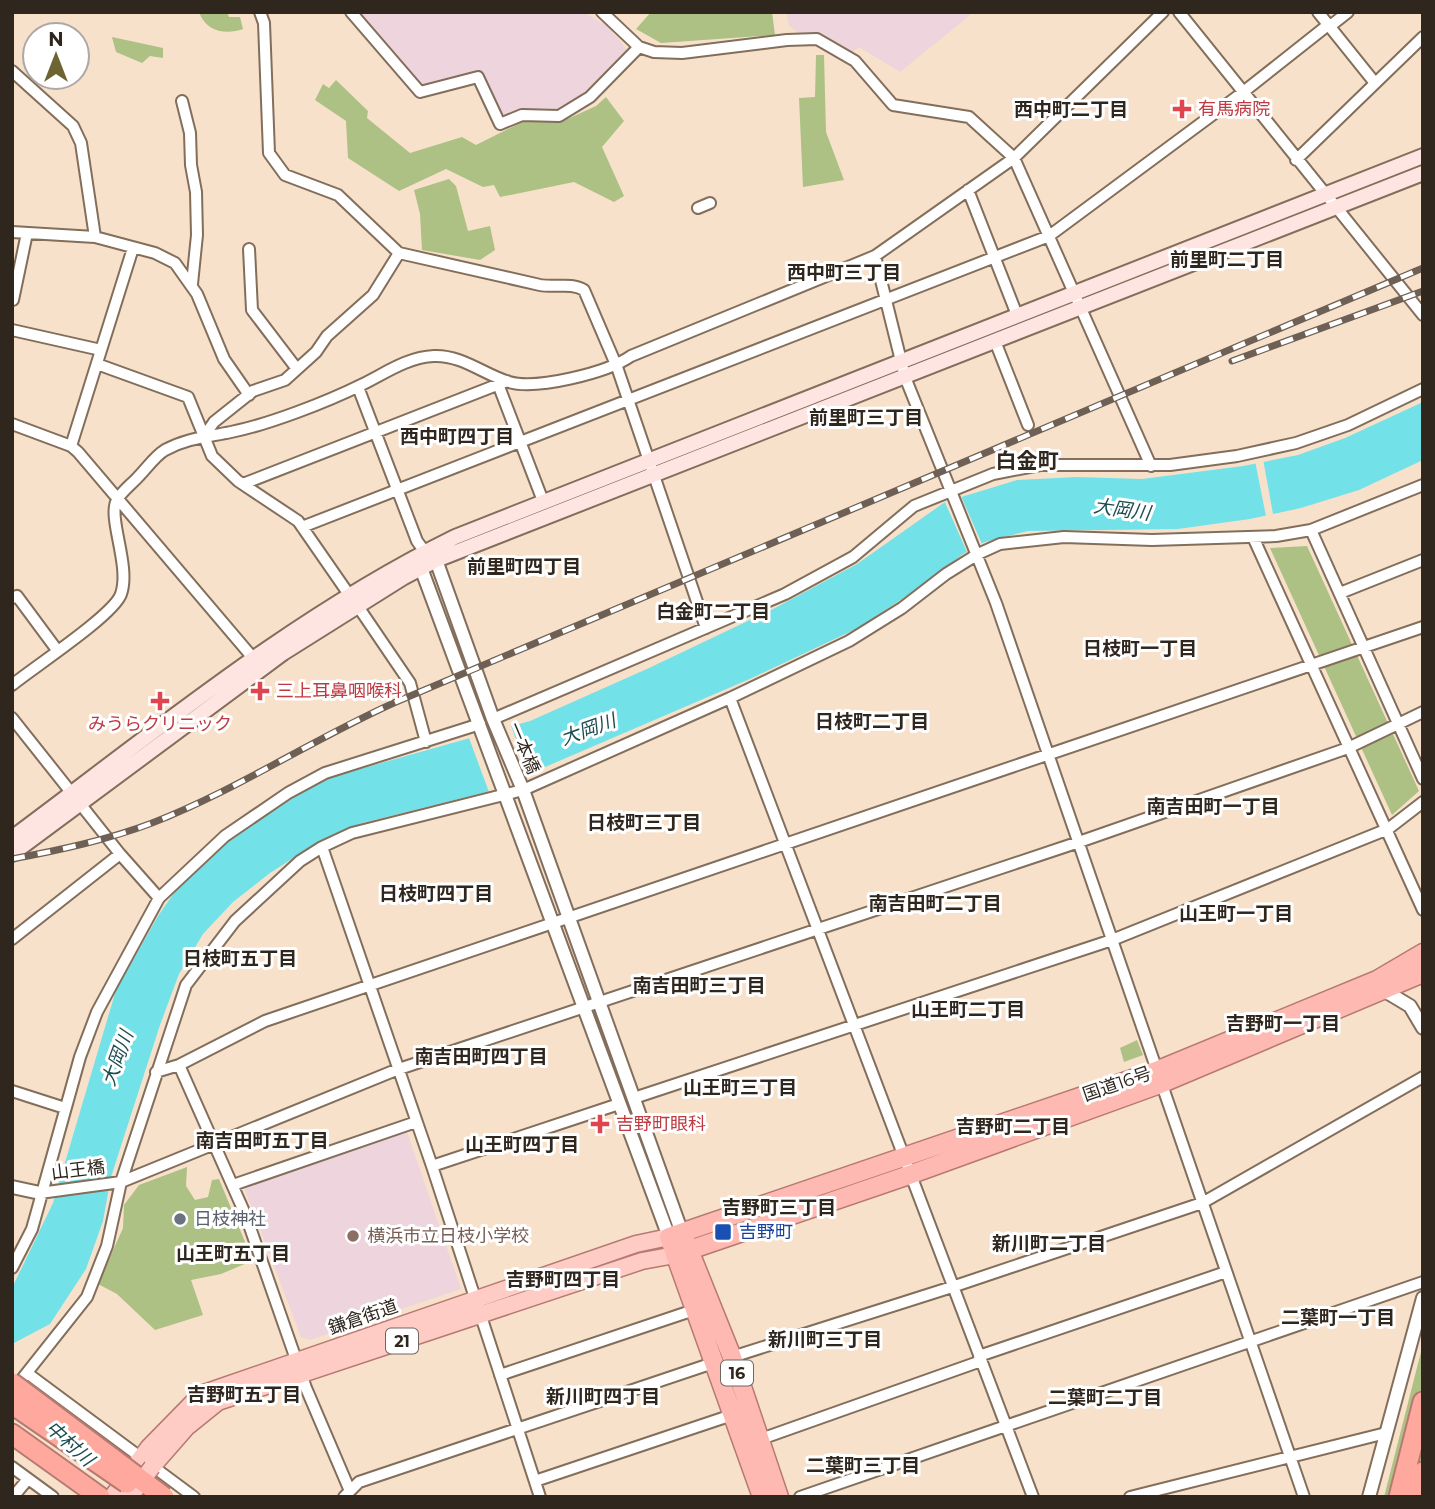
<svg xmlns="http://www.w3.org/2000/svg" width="1435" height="1509" font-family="Montserrat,'Noto Sans JP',sans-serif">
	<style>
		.education { fill: #edd4dd }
		.green { fill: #acc183 }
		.water { fill: #73e1e8 }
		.pier { fill: #f8e1cb }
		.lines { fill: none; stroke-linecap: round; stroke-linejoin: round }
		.minor-casing { stroke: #826e5b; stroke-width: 14 }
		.tertiary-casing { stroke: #826e5b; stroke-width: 16 }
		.secondary-casing { stroke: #826e5b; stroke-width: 18 }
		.primary-casing { stroke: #b67a71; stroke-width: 19 }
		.trunk-casing { stroke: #b67a71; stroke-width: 21 }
		.motorway-casing { stroke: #b67a71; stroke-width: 23 }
		.minor { stroke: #fff; stroke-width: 10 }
		.tertiary { stroke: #fff; stroke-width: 12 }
		.secondary { stroke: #ffe5e2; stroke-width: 14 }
		.primary { stroke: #fecbc5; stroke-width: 16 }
		.trunk { stroke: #febab2; stroke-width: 18 }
		.motorway { stroke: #fea89e; stroke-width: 19 }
		.rail-casing { stroke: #6e6054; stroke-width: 7 }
		.rail { stroke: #fff; stroke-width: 4.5; stroke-dasharray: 13; stroke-linecap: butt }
		.primary-bridge-casing { stroke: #b67a71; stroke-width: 19; stroke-linecap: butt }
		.motorway-bridge-casing { stroke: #b67a71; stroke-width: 23; stroke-linecap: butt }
		.primary-bridge { stroke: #fecbc5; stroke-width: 16 }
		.motorway-bridge { stroke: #fea89e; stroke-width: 19 }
		.health-dot { fill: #e0444e; stroke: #fff; stroke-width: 2.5 }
		.worship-dot { fill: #6b7280; stroke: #fff; stroke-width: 2.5 }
		.transit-dot { fill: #1a4fb4; stroke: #fff; stroke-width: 2.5 }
		.education-dot { fill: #8d6e63; stroke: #fff; stroke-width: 2.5 }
		.labels { text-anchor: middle; stroke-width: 6; stroke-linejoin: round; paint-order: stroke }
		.shield { fill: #fff; stroke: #6d6762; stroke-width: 2 }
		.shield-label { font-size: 16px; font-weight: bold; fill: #2f261e }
		.health-label { font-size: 18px; fill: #be3a42; stroke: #fff; text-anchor: start }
		.street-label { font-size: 18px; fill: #2f261e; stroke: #fff }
		.worship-label { font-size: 18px; fill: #5b616d; stroke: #fff; text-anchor: start }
		.transit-label { font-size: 18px; fill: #164399; stroke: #fff; text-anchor: start }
		.education-label { font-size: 18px; fill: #785e54; stroke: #fff; text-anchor: start }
		.neighbourhood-label { font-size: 19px; font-weight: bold; fill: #2f261e; stroke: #fff }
		.water-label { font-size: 19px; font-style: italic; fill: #1c4d50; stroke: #fff }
		.quarter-label { font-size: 21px; font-weight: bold; fill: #2f261e; stroke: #fff }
	</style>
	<rect width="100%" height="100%" fill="#f8e1cb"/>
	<path class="education" d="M356 12H584L607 26 629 52 584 97 553 113 517 109 506 115 500 113 481 71 420 86Z
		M786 12H974L900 72 859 47 852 52 834 41 799 33 789 26Z
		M406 1129 461 1289 310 1340 301 1337 242 1182Z"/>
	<path class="green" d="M199 12H227L229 17H240L243 29C226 35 206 32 199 12Z
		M651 12H772L775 35 661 43 636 29Z
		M112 37 163 48V58L150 56 142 63 116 52Z
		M816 55H824L826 132 844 180 803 187 799 98 815 97Z
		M336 80 368 111 367 118 410 153 462 137 476 145 524 121H563L596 106 606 97 624 121 602 147 624 196 614 202 574 182 500 197 494 185 483 187 446 169 399 191 348 158 346 121 315 100 323 84 329 88Z
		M449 179 456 186 468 231 490 226 495 250 480 260 422 250 420 214 414 190Z
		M1307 546 1419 791 1392 815 1270 548Z
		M1137 1040 1143 1055 1124 1062 1120 1048Z
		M187 1167 186 1186 195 1200 208 1197 212 1180 219 1179 248 1249 247 1263 221 1274 191 1280 203 1315 155 1330 117 1294 98 1284 123 1228 124 1205 139 1185Z
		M1423 1344V1497H1384Z"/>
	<path class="water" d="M1423 402V460L1359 490 1301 508 1250 519 1178 529 1028 531 985 542 963 554 928 582 858 628 752 678 487 792 362 823 318 842 270 873 233 902 203 934 179 974 160 1025 111 1177 103 1221 86 1269 50 1324 12 1344V1288L53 1203 116 990 158 916 183 880 222 844 279 802 321 780 530 721 649 668 775 608 857 564 945 502 1017 480 1077 477 1142 479 1243 466 1298 455 1345 438Z"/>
	<path class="pier" d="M1263 459 1273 514 1298 510V513L1239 524 1266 516 1255 461 1228 466V465Z
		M960 494 982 544 967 552 944 500Z
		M510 723 530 777 489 792 469 738Z"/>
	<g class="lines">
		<defs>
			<path id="minor" d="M260 12 264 23 269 153 285 175 338 195 399 253 540 285C555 288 571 282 584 290L617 367 706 628
				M351 12 420 92 478 77 500 124 522 115 559 116 590 97 639 47
				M602 12 639 47 654 52 682 53 787 40 817 39 855 61 893 105 969 117 1014 158 1151 466
				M1179 12 1423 315
				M1318 12 1375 83
				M1329 27 1348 12
				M12 71 73 126 81 143 95 237
				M182 101 190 133 191 165 196 192 197 235 192 284
				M1296 160 1423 37
				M968 190 1017 315
				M698 208 710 203
				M12 232 95 237 155 253 175 263 197 294 224 359 249 395
				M249 249 252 310 297 369
				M875 256 905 377 996 603 1304 1497
				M13 300 27 233
				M12 330 101 350
				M995 341 1028 425
				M97 364 188 397 212 456 238 481 298 521 350 596
				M498 384 543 501
				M358 387 417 541 425 552
				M12 424 71 446 78 452 253 658
				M205 435 214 422 253 391 285 380 316 352 327 336 373 295 399 253
				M71 446 133 248
				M243 484 507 381
				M302 527 1049 236 1242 93 1328 25
				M1311 530 1423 779
				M1253 537 1423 910
				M1340 593 1423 560
				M12 598 17 596 57 650
				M357 605 410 683 426 742
				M12 685C34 667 114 615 121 594 131 566 107 517 117 500 122 491 132 484 139 476 147 468 155 456 165 450 187 438 207 437 231 432 267 425 327 402 361 385 384 374 407 357 434 356 462 355 483 374 509 382 536 390 607 373 631 356L875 256 1014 158 1163 12
				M730 698 1033 1497
				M12 718 120 854 159 898
				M493 719 785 594 853 557 914 506 993 474 1040 465H1170L1237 456 1296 443 1348 425 1423 389
				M322 847 432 1166 540 1497
				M12 939 120 854
				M179 1065 246 1216 306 1388 350 1491
				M156 1072 179 1065 265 1021 1423 627
				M12 1091 65 1108
				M634 1098 1112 940 1388 829 1423 802
				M432 1166 619 1104
				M233 1185 416 1122
				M40 1193 121 1182 396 1070 1079 842 1348 748 1423 712
				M12 1268 32 1229 80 1057 97 1012 159 898 225 836 288 793 325 773 480 724
				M979 1356 1226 1272
				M732 1357 952 1287 1202 1203 1423 1077
				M27 1373 194 1497
				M500 1375 694 1310
				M14 1389 87 1297 107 1246 121 1182 186 985 235 921 300 861 322 847 352 833 523 790 730 698 849 641 902 608 946 574 978 554 1000 544 1064 537 1152 540 1276 536 1311 530 1423 485
				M758 1440 981 1361
				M12 1467 53 1497
				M535 1481 732 1415
				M13 1497 28 1479
				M344 1497 359 1482 713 1363
				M800 1497 1423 1282
				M1130 1497 1386 1433"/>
			<path id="tertiary" d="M1385 991 1410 1006 1423 1028
				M12 1187 40 1193
				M669 1237 421 568 425 552 436 560 493 719 523 790 682 1233
				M1369 1497 1423 1298"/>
			<path id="secondary" d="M12 838C156 731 293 617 455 537L1423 156
				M12 854 283 653 404 577 436 560 1423 173"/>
			<path id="primary" d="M152 1467 187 1427 218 1402 642 1261 675 1255
				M112 1497 149 1447 201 1394 636 1244 669 1237"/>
			<path id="trunk" d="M685 1240 732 1357 779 1497
				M675 1255 909 1175 1160 1084 1423 973
				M762 1497 669 1237 1156 1071 1377 980 1423 953"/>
			<path id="motorway" d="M12 1434 100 1497
				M1399 1497 1423 1402
				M1416 1497 1423 1472"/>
		</defs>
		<use href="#minor" class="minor-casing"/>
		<use href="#tertiary" class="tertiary-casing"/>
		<use href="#secondary" class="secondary-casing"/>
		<use href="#primary" class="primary-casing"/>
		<use href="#trunk" class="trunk-casing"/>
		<use href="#motorway" class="motorway-casing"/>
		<use href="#minor" class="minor"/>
		<use href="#tertiary" class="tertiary"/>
		<use href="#secondary" class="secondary"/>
		<use href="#primary" class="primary"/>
		<use href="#trunk" class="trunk"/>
		<use href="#motorway" class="motorway"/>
		<defs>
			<path id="rail" d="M1232 361 1423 291
				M12 859C60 850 107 840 152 823 237 790 313 739 396 702L1423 268"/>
		</defs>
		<use href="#rail" class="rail-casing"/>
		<use href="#rail" class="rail"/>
		<defs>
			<path id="primary-bridge" d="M130 1497 152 1467"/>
			<path id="motorway-bridge" d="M12 1383 164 1497
				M12 1404 127 1483"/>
		</defs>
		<use href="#primary-bridge" class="primary-bridge-casing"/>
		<use href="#motorway-bridge" class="motorway-bridge-casing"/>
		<use href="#primary-bridge" class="primary-bridge"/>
		<use href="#motorway-bridge" class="motorway-bridge"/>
	</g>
	<g class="health-dot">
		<path d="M1178.5 98.5h7v7h7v7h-7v7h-7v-7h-7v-7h7z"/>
		<path d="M256.5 680.5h7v7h7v7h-7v7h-7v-7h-7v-7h7z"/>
		<path d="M156.5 690.5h7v7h7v7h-7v7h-7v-7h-7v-7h7z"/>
		<path d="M596.5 1113.5h7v7h7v7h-7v7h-7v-7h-7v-7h7z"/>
	</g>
	<circle class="worship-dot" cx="180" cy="1219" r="7"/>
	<rect class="transit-dot" x="714" y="1223" width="18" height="18" rx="3.5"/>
	<circle class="education-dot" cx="353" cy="1236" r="7"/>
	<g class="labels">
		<g class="shield">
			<rect x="386" y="1328.5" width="32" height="25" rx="5"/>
			<rect x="721" y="1360.5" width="32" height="25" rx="5"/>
		</g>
		<g class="shield-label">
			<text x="402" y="1347">21</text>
			<text x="737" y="1379">16</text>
		</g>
		<g class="health-label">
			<text x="1198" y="115">有馬病院</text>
			<text x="276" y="697">三上耳鼻咽喉科</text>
			<text x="160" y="730" text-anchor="middle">みうらクリニック</text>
			<text x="616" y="1130">吉野町眼科</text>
		</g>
		<g class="street-label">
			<text transform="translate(524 748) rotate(67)" y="6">一本橋</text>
			<text transform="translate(1117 1084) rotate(-19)" y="6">国道16号</text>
			<text transform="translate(78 1170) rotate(-7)" y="6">山王橋</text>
			<text transform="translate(363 1317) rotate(-19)" y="6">鎌倉街道</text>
		</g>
		<g class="worship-label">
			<text x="194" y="1225">日枝神社</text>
		</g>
		<g class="transit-label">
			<text x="739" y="1238">吉野町</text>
		</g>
		<g class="education-label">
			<text x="367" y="1242">横浜市立日枝小学校</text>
		</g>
		<g class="neighbourhood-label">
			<text x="1071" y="116">西中町二丁目</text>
			<text x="1227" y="266">前里町二丁目</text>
			<text x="844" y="279">西中町三丁目</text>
			<text x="866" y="424">前里町三丁目</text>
			<text x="457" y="443">西中町四丁目</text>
			<text x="524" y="573">前里町四丁目</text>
			<text x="713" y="618">白金町二丁目</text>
			<text x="1140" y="655">日枝町一丁目</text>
			<text x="872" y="728">日枝町二丁目</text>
			<text x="1213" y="813">南吉田町一丁目</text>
			<text x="644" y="829">日枝町三丁目</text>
			<text x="436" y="900">日枝町四丁目</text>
			<text x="935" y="910">南吉田町二丁目</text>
			<text x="1236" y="920">山王町一丁目</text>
			<text x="240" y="965">日枝町五丁目</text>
			<text x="699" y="992">南吉田町三丁目</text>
			<text x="968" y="1016">山王町二丁目</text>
			<text x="1283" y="1030">吉野町一丁目</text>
			<text x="481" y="1063">南吉田町四丁目</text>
			<text x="740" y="1094">山王町三丁目</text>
			<text x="1013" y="1133">吉野町二丁目</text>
			<text x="262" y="1147">南吉田町五丁目</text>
			<text x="522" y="1151">山王町四丁目</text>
			<text x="779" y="1214">吉野町三丁目</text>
			<text x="1049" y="1250">新川町二丁目</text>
			<text x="233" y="1260">山王町五丁目</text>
			<text x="563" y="1286">吉野町四丁目</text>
			<text x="1338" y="1324">二葉町一丁目</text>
			<text x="825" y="1346">新川町三丁目</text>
			<text x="244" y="1401">吉野町五丁目</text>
			<text x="603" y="1403">新川町四丁目</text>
			<text x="1105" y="1404">二葉町二丁目</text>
			<text x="863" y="1472">二葉町三丁目</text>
		</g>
		<g class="water-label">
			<text transform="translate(1122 509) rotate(8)" y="7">大岡川</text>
			<text transform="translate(588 729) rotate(-20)" y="7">大岡川</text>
			<text transform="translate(117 1058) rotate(-70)" y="7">大岡川</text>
			<text transform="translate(70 1443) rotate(42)" y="7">中村川</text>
		</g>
		<g class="quarter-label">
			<text x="1027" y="468">白金町</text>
		</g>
	</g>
	<rect width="1435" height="1509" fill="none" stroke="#2f261e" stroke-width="28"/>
	<g transform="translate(56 56)"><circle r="33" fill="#ffffff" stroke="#aca8a5" stroke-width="2"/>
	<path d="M0-5L12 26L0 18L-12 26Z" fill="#6d6431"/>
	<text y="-10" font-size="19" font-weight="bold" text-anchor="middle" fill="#2f261e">N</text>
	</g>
</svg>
